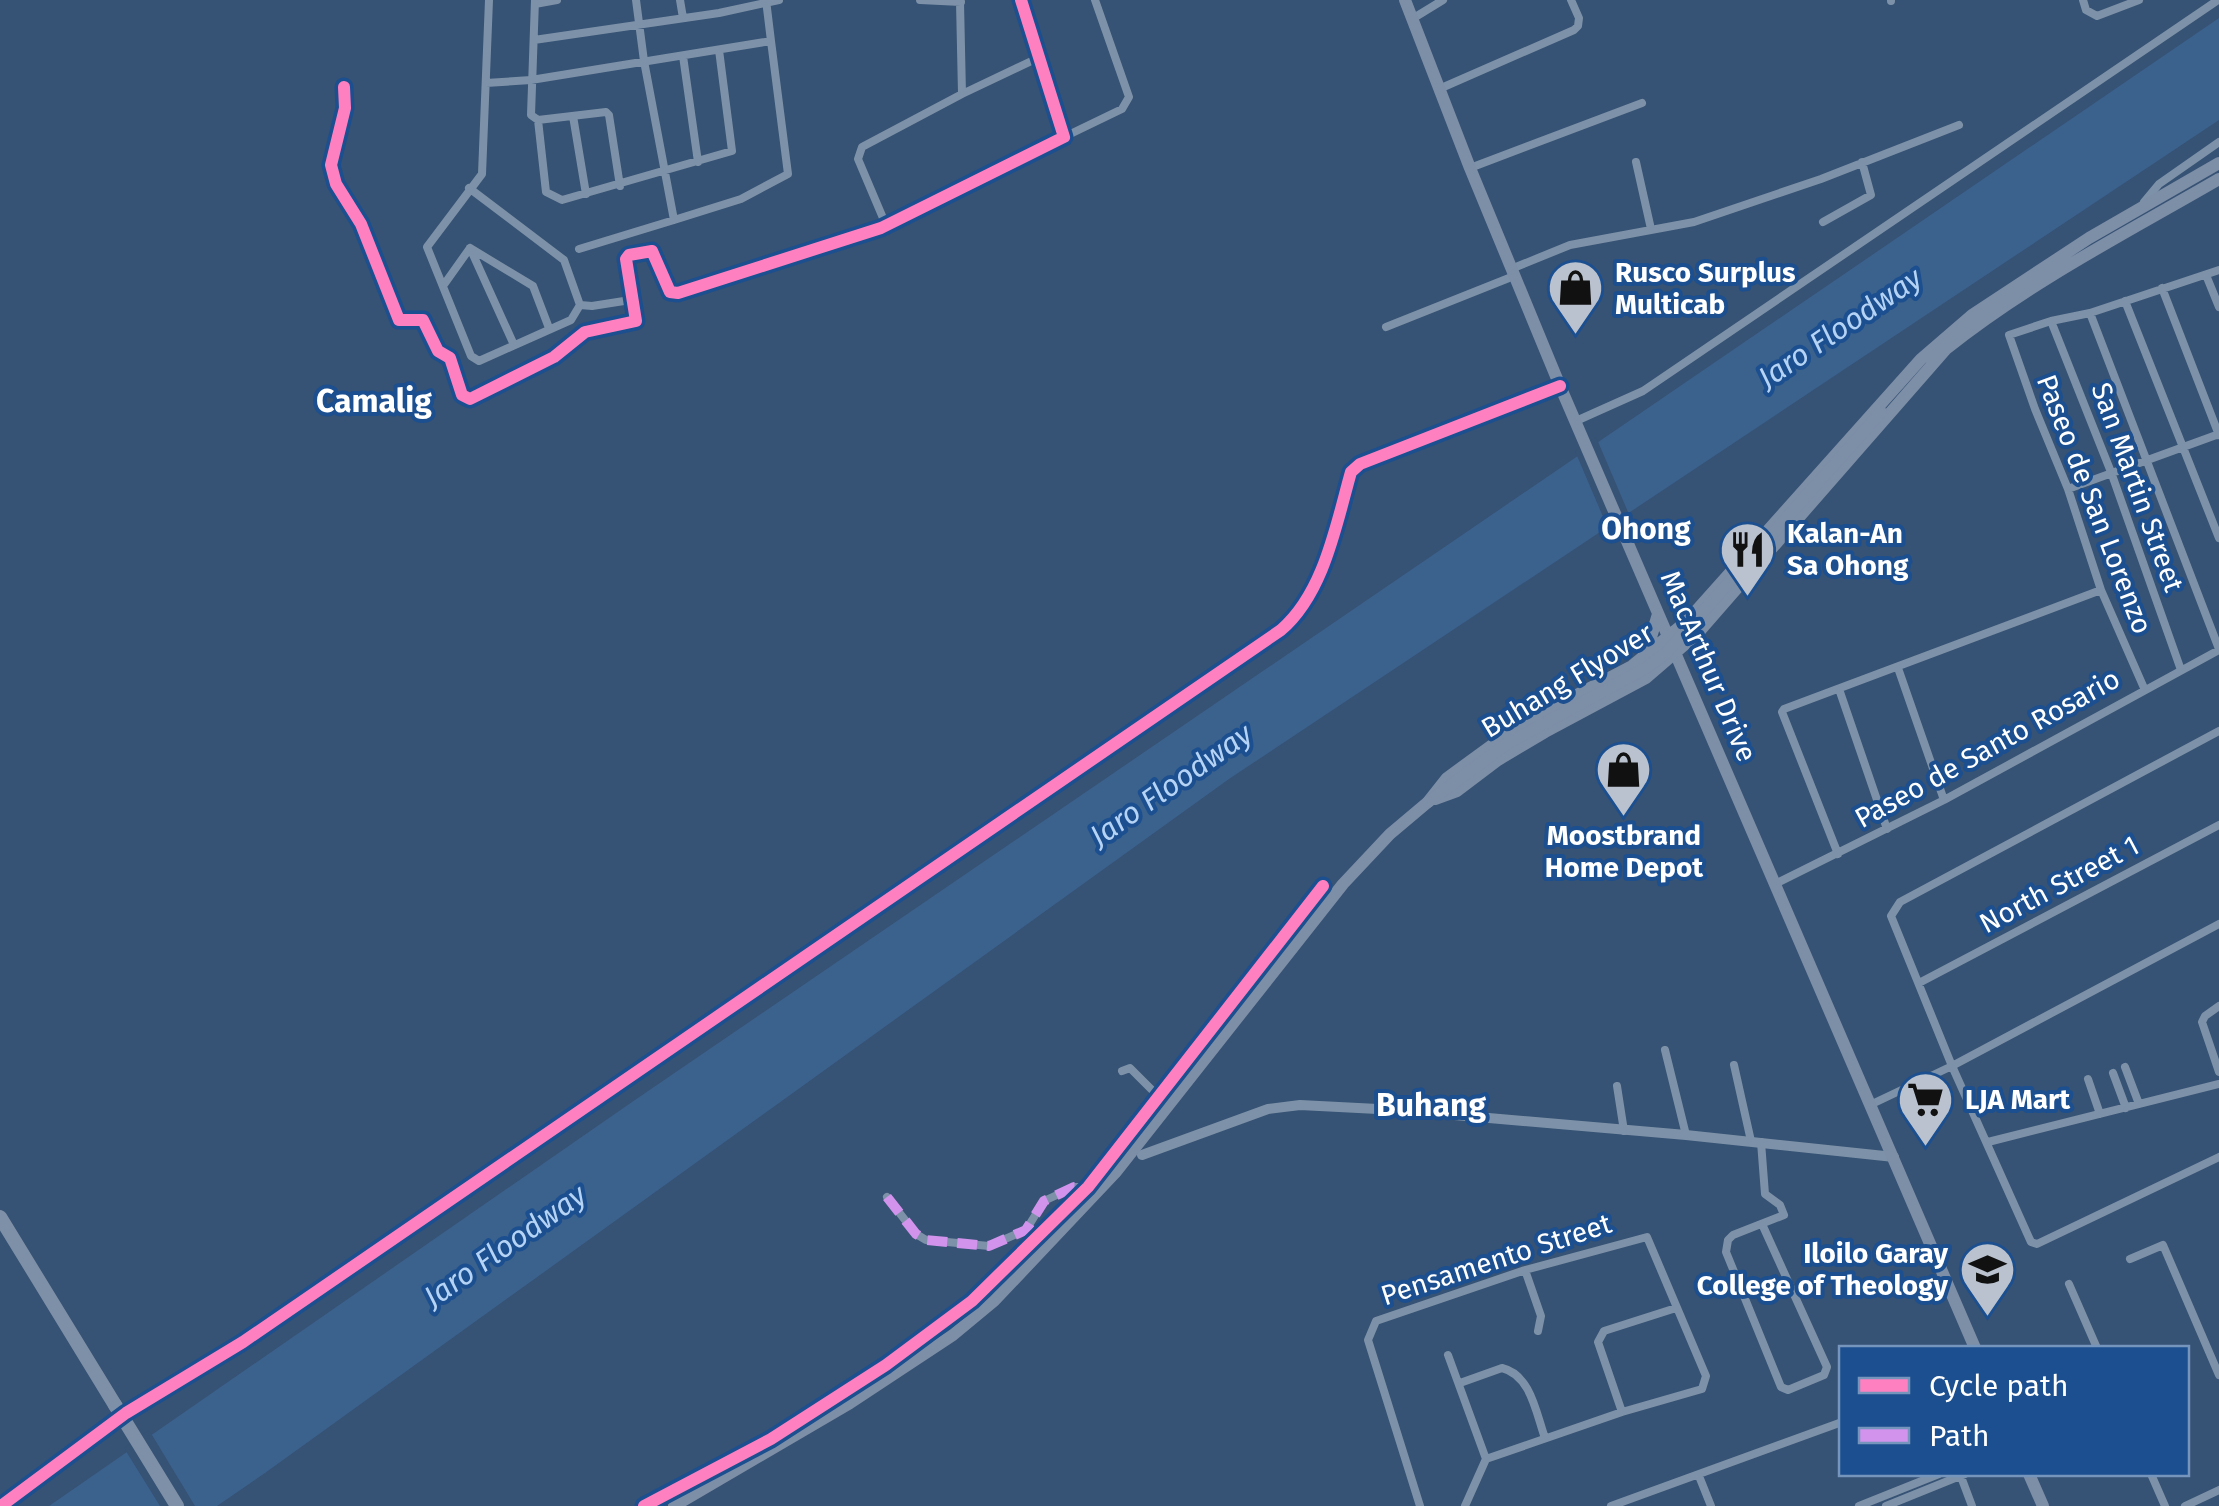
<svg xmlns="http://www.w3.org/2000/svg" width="2219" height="1506" font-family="'Fira Sans',sans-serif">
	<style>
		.water { fill: #3b618d }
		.pier { fill: #365274 }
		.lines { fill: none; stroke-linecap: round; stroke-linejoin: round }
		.minor-tunnel { stroke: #546c89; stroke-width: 8; stroke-dasharray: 8 4; stroke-linecap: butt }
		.minor { stroke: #7d92a8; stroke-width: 8 }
		.tertiary { stroke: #7d92a8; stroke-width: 10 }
		.primary { stroke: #7d8ea7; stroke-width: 12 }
		.trunk { stroke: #7e90a7; stroke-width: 14 }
		.primary-bridge { stroke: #7d8ea7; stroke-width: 12 }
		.trunk-bridge { stroke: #7e90a7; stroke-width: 14 }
		.quiet { stroke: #d193ec; stroke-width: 10; stroke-dasharray: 20 10; stroke-linecap: butt }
		.cycleway-casing { stroke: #1b4f8f; stroke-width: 19 }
		.cycleway { stroke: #ff80c0; stroke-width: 12 }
		.labels { text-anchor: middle; stroke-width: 8; stroke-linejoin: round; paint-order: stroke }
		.poi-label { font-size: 28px; font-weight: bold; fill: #fff; stroke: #1b4f8f; text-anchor: start }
		.street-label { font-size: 28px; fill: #fff; stroke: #1b4f8f }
		.water-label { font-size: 30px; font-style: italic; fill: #b5d3f5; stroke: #1b4f8f }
		.neighbourhood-label { font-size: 30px; font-weight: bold; fill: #fff; stroke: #1b4f8f }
		.quarter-label { font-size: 32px; font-weight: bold; fill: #fff; stroke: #1b4f8f }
	</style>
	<rect width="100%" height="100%" fill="#365274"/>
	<path class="water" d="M2219 18V120L1229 779 265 1473 217 1506H49L632 1102Z"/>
	<path class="pier" d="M1596 437 1631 519 1610 533 1575 451Z
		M149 1430 195 1506H160L124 1448Z"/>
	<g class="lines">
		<path class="minor-tunnel" d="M102 1429 138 1405"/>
		<path class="minor" d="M535 0 531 115 538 120 546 192 562 200 732 151 719 50
			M636 0 644 61 674 220 741 199 788 174 771 41
			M680 0 683 18
			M920 0 961 2
			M1891 0V1
			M2083 0 2086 10 2097 16 2139 0
			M535 4 557 0
			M1412 19 1443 0
			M534 40 719 13 779 0
			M683 56 698 162
			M486 83 531 80 771 41 766 0
			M344 87 345 108 331 165 336 184 361 224 399 320H423L438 351 450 358 462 395 470 399 554 357 585 332 636 321 626 259 629 255 652 251 670 292 678 293 881 228 1064 137 1021 0
			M1439 89 1574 30 1578 26 1579 18 1571 0
			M962 94 1040 57
			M573 116 586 194
			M538 120 606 112 609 115 620 186
			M1064 137 1122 109 1129 97 1095 0
			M1636 162 1651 229
			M1470 168 1642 103
			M469 188 564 260 580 305 571 320 479 361 471 356 427 247 482 174 489 0
			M2144 202 2159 184 2219 142
			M1823 222 1871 195 1862 162
			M881 228 883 218 858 159 862 147 962 94 960 2
			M470 248 514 345
			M579 249 674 220
			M1511 269 1570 245 1694 222 1821 179 1959 125
			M2206 275 2219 307
			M443 286 470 248 533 286 549 328
			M2162 288 2219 435
			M2125 301 2219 538
			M580 305 592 306 624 301
			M2090 313 2219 649
			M2051 321 2111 472 2181 670
			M1386 327 1514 276
			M1576 421 1643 391 2218 0
			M2068 489 2219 434
			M1898 668 1944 800
			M2144 688 2101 590 2068 489 2035 409 2009 335 2051 321 2090 313 2219 270
			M1839 689 1887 829
			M2219 731 1900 902 1891 916 1952 1066 2031 1242 2037 1244 2219 1157
			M1838 854 1782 712 1784 709 2101 590
			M1775 884 1944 800 2219 650
			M1919 983 2219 825
			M2219 1006 2205 1016 2202 1022 2219 1072
			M1665 1050 1686 1135
			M1734 1065 1751 1141
			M2125 1067 2139 1104
			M1122 1071 1130 1068 1167 1105
			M2113 1073 2126 1108
			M2088 1079 2100 1114
			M1617 1086 1624 1131
			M1872 1104 1952 1066 2219 924
			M1761 1142 1765 1194 1780 1205 1784 1215 1733 1235 1728 1240 1726 1252 1781 1387 1788 1390 1824 1375 1827 1367 1762 1224
			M1988 1142 2219 1084
			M887 1197 916 1234 926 1240 989 1246 1026 1230 1044 1201 1074 1187H1088
			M2130 1259 2163 1245 2219 1375
			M1525 1270 1541 1316 1538 1331
			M2069 1284 2097 1348
			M1448 1355 1486 1459 1465 1506
			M1460 1383 1502 1368C1531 1375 1536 1413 1545 1438
			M138 1405 243 1342 1281 630C1324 593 1336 525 1351 472L1360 464 1560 386
			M1622 1412 1598 1342 1604 1331 1676 1308
			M1960 1474 1972 1506
			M2151 1474 2165 1506
			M1699 1476 1711 1506
			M1 1506 102 1429
			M1420 1506 1368 1340 1376 1321 1525 1270 1647 1237 1706 1376 1702 1389 1622 1412 1486 1459
			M1611 1506 1842 1422
			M1859 1506 1939 1474
			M1886 1506 1965 1474
			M2185 1506 2219 1490"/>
		<path class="tertiary" d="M1142 1155 1268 1109 1300 1105 1397 1110 1686 1135 1894 1157"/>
		<path class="primary" d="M1405 0 1470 168 1560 386 1975 1348
			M1646 654 1658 614
			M1435 799 1457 791 1498 760 1545 732 1646 678 1697 634 1946 349C2030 282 2126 233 2219 179
			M2029 1474 2043 1506
			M674 1506 850 1403 953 1335 994 1301 1115 1173 1343 884 1390 834 1428 802 1447 778 1521 724 1632 666 1687 621 1921 359 1972 315 2089 238 2219 163"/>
		<path class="trunk" d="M0 1217 115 1405"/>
		<path class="primary-bridge" d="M1428 802 1508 743 1646 668 1666 653 1881 412"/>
		<path class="trunk-bridge" d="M115 1405 177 1506"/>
		<path class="quiet" d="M887 1197 916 1234 926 1240 989 1246 1026 1230 1044 1201 1074 1187H1084"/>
		<defs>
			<path id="cycleway" d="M344 87 345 108 331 165 336 184 361 224 399 320H423L438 351 450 358 462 395 470 399 554 357 585 332 636 321 626 259 629 255 652 251 670 292 678 293 881 228 1064 137 1021 0
				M1 1506 126 1413 243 1342 1281 630C1324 593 1336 525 1351 472L1360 464 1560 386
				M644 1506 771 1439 886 1365 972 1301 1088 1187 1323 886"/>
		</defs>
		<use href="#cycleway" class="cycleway-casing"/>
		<use href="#cycleway" class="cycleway"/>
	</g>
	<defs>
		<symbol id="shop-pin" viewBox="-11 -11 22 30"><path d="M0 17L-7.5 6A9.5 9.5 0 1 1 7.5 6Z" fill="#b9c2ce" stroke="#1b4f8f"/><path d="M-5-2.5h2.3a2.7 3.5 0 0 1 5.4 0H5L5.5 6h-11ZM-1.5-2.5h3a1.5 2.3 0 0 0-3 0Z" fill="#111"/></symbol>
		<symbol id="restaurant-pin" viewBox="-11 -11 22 30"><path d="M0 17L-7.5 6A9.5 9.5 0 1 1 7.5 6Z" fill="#b9c2ce" stroke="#1b4f8f"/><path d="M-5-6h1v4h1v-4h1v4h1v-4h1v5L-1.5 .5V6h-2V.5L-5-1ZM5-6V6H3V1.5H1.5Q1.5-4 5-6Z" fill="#111"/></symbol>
		<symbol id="supermarket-pin" viewBox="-11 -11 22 30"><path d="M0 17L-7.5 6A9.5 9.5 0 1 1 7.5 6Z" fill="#b9c2ce" stroke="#1b4f8f"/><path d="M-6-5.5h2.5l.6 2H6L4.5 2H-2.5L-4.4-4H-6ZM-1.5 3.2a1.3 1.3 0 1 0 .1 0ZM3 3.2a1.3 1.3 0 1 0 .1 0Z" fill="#111"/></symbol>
		<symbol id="university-pin" viewBox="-11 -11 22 30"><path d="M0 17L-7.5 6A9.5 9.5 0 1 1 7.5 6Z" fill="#b9c2ce" stroke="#1b4f8f"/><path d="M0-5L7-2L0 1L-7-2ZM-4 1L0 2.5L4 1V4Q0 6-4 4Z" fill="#111"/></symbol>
	</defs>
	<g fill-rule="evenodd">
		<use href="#shop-pin" x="1544" y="256" width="63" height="86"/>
		<use href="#restaurant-pin" x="1716" y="518" width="63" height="86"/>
		<use href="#shop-pin" x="1592" y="738" width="63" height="86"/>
		<use href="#supermarket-pin" x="1894" y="1068" width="63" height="86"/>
		<use href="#university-pin" x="1956" y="1238" width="63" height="86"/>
	</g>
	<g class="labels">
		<g class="poi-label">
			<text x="1615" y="282">Rusco Surplus<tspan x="1615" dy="32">Multicab</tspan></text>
			<text x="1787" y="543">Kalan-An<tspan x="1787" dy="32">Sa Ohong</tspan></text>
			<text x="1624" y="845" text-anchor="middle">Moostbrand<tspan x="1624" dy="32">Home Depot</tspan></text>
			<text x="1965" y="1109">LJA Mart</text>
			<text x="1948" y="1263" text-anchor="end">Iloilo Garay<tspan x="1948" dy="32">College of Theology</tspan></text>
		</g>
		<g class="street-label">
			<text transform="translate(2138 487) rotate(70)" y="10">San Martin Street</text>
			<text transform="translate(2095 504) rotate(69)" y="10">Paseo de San Lorenzo</text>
			<text transform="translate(1709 666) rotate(67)" y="10">MacArthur Drive</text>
			<text transform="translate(1567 680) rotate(-31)" y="10">Buhang Flyover</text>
			<text transform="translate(1987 748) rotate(-29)" y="10">Paseo de Santo Rosario</text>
			<text transform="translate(2059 884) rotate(-28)" y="10">North Street 1</text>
			<text transform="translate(1496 1259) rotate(-18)" y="10">Pensamento Street</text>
		</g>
		<g class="water-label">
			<text transform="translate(1840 328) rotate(-34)" y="10">Jaro Floodway</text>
			<text transform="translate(1171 785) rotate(-35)" y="10">Jaro Floodway</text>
			<text transform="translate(505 1246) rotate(-35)" y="10">Jaro Floodway</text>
		</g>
		<g class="neighbourhood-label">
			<text x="1646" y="539">Ohong</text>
		</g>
		<g class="quarter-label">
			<text x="374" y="412">Camalig</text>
			<text x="1431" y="1116">Buhang</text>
		</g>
	</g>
	<rect x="1839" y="1346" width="350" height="130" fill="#1b4f8f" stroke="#7695bc" stroke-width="2.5"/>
	<rect x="1859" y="1378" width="50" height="15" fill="#ff80c0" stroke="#7695bc" stroke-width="2.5"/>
	<text x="1929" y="1396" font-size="30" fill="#ffffff">Cycle path</text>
	<rect x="1859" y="1428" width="50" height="15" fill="#d193ec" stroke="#7695bc" stroke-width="2.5"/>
	<text x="1929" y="1446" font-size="30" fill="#ffffff">Path</text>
</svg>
